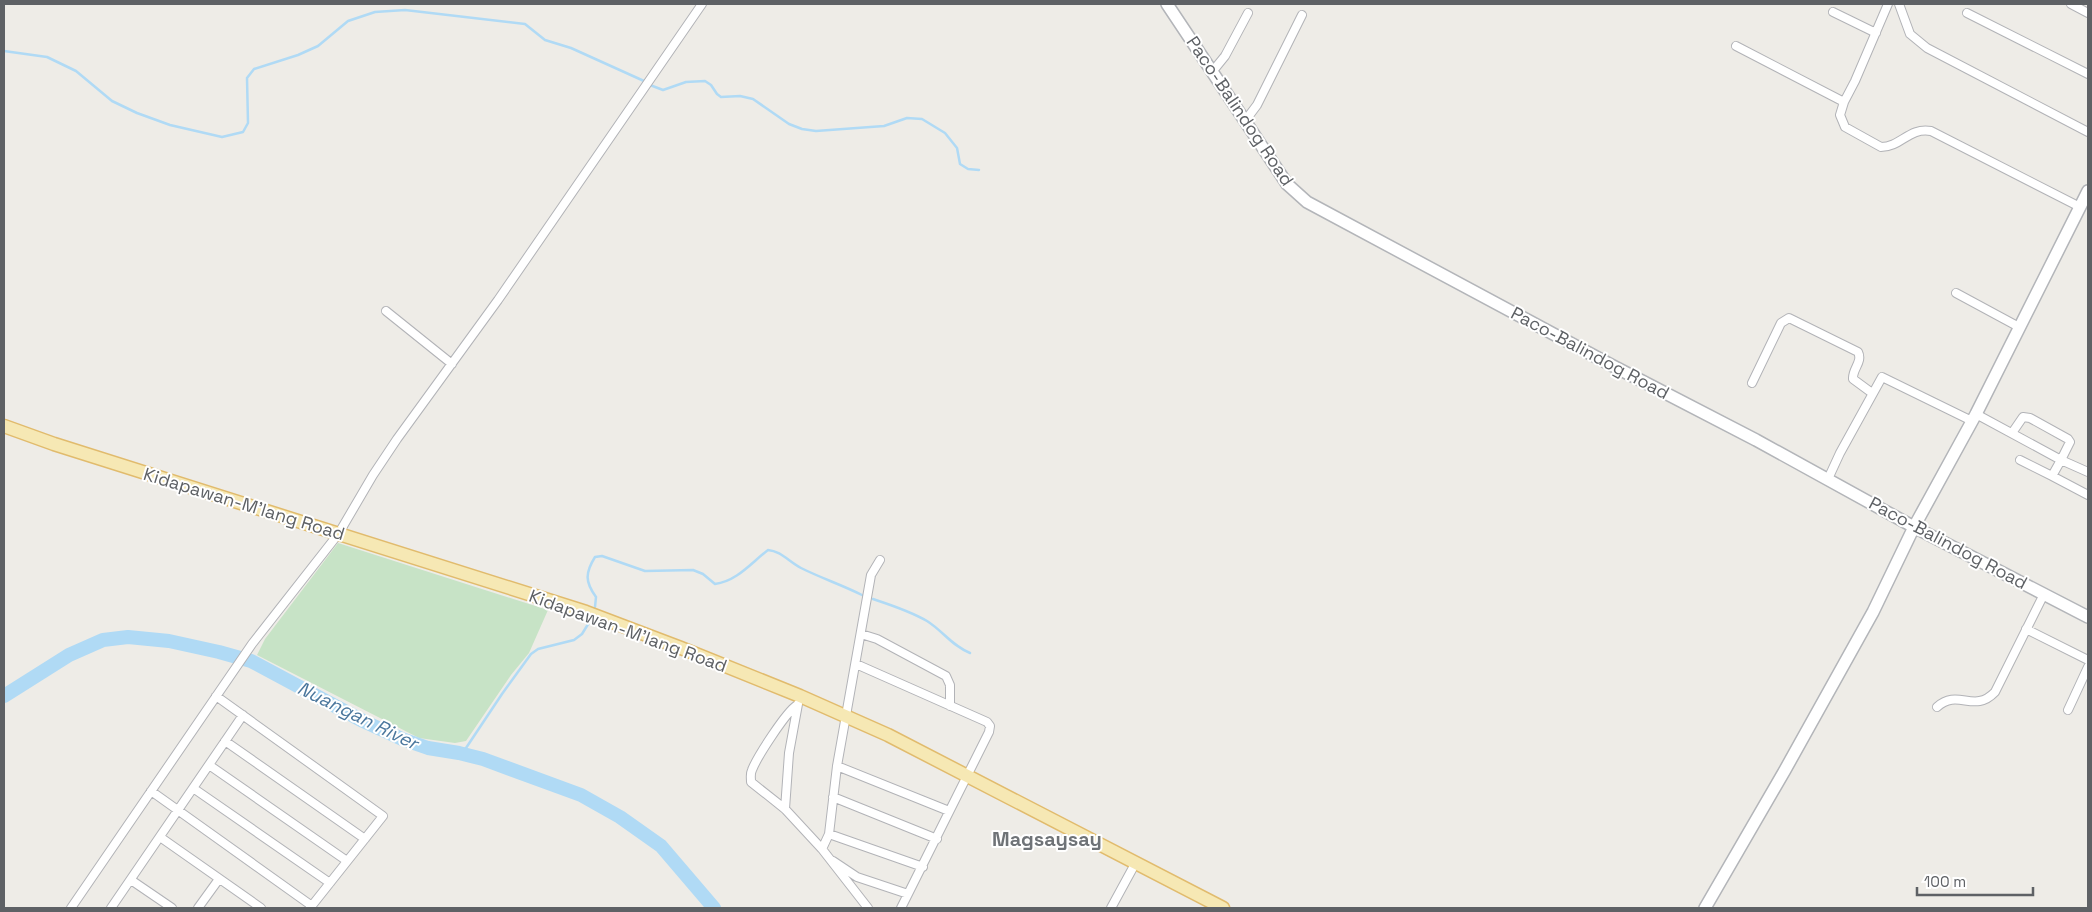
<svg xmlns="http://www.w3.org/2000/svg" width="2092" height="912" font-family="'Space Grotesk',sans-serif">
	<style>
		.green { fill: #c7e3c6 }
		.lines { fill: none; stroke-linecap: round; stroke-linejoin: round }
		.stream { stroke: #b0daf5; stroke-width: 2.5 }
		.river { stroke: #b0daf5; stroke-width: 14 }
		.street-casing { stroke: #b2b3b7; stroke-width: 10 }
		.secondary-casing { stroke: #b3b5b9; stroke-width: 14 }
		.primary-casing { stroke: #e1bb6d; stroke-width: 15 }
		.street { stroke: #fff; stroke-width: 8 }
		.secondary { stroke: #fff; stroke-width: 11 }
		.primary { stroke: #f6e8b4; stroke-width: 12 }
		.labels { text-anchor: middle; stroke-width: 4; stroke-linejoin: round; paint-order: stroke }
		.street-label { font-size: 18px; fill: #5e6165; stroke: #fff }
		.water-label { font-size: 19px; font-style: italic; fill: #4b779d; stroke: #fff }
		.quarter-label { font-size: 20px; font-weight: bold; fill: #6f7377; stroke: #fff }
	</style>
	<rect width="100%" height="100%" fill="#eeece7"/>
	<path class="green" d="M338 543 548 610 529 653 511 675 466 741 455 743 419 738 257 655 265 639Z"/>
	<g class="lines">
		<path class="stream" d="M4 51 47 57 76 71 112 101 137 113 170 125 222 137 243 132 248 123 247 78 254 69 298 55 318 46 348 21 375 12 405 10 525 24 545 40 571 48 644 81
			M650 85 663 90 686 82 705 81 711 85 717 94 721 97 740 96 753 99 789 124 802 129 816 131 884 126 907 118 922 119 945 133 957 148 960 164 968 169 979 170
			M873 599C891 605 910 611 927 621 943 631 952 646 970 653
			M595 607 596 597C585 582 585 573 595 557L602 556 645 571 693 570 703 574 715 584C737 581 751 563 768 550 781 551 789 562 801 568 821 578 842 585 862 595
			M459 753 466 748 502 694 531 654 538 649 574 640 582 634 590 621"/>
		<path class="river" d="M4 696 69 655 103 640 128 637 169 641 219 652 251 661 363 721 402 739 428 748 459 753 483 759 581 795 620 817 661 846 714 908"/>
		<defs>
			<path id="street" d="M1888 4 1855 81 1844 102 1840 115 1845 127 1881 147C1901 147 1909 127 1931 131L2080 207
				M1899 4 1910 34 1927 48 2088 132
				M2071 4 2088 13
				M1833 12 1876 33
				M1967 13 2088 74
				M1736 46 1844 102
				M1212 72 1225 56 1248 13
				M1245 121 1257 105 1302 15
				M1956 293 2019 327
				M386 311 452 364
				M1752 383 1781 323 1789 318 1858 352C1863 362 1852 369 1853 379L1872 393
				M1976 414 2061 460 2052 476 2088 495
				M2012 433 2023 417 2030 418 2068 439 2070 442 2061 460 2088 472
				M2020 460 2052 476
				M1828 479 1840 453 1882 377 1972 421
				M2026 629 2088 660
				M861 634 877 639 946 676 950 685V706
				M856 664 987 722 990 726 989 732 901 908
				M216 696 383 816 310 908
				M797 705C786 712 757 757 752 770 750 774 751 777 751 782L785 809 822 849 868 908
				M1937 707C1958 688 1974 714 1995 692L2044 594
				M2068 710 2088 667
				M225 741 365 839
				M209 765 347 861
				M837 766 949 811
				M193 788 330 883
				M151 791 312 906
				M833 797 937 839
				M785 809 789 753 798 704
				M829 834 923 867
				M160 837 261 908
				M822 849 829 834 837 766 871 575 880 560
				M833 861 857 877 908 894
				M131 880 172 908
				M71 908 252 644 339 533 373 475 397 439 498 300 702 4
				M111 908 243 715
				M198 908 219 879
				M1111 908 1135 864"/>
			<path id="secondary" d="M1167 4 1287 184 1307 202 1613 366 1756 440 1914 527 2088 617
				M1705 908 1785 770 1873 612 1914 527 1976 414 2088 191"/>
			<path id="primary" d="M4 426 54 444 586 612 681 648 800 696 888 735 1223 908"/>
		</defs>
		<use href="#street" class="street-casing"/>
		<use href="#secondary" class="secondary-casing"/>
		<use href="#primary" class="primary-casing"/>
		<use href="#street" class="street"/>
		<use href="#secondary" class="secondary"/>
		<use href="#primary" class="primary"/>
	</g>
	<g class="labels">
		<g class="street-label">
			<text transform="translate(1240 111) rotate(56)" y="6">Paco-Balindog Road</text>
			<text transform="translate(1590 353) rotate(28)" y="6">Paco-Balindog Road</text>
			<text transform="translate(244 504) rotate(17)" y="6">Kidapawan-M'lang Road</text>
			<text transform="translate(1948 543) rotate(28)" y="6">Paco-Balindog Road</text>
			<text transform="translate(628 631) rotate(20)" y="6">Kidapawan-M'lang Road</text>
		</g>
		<g class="water-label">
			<text transform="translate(358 715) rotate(26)" y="7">Nuangan River</text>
		</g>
		<g class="quarter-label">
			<text x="1047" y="846">Magsaysay</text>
		</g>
	</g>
	<rect width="2092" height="912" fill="none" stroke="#5e6165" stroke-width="10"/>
	<path d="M1917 887v8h116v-8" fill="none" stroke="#5e6165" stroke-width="2.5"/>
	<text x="1924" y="887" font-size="15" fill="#5e6165" stroke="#ffffff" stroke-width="4" paint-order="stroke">100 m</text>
</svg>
